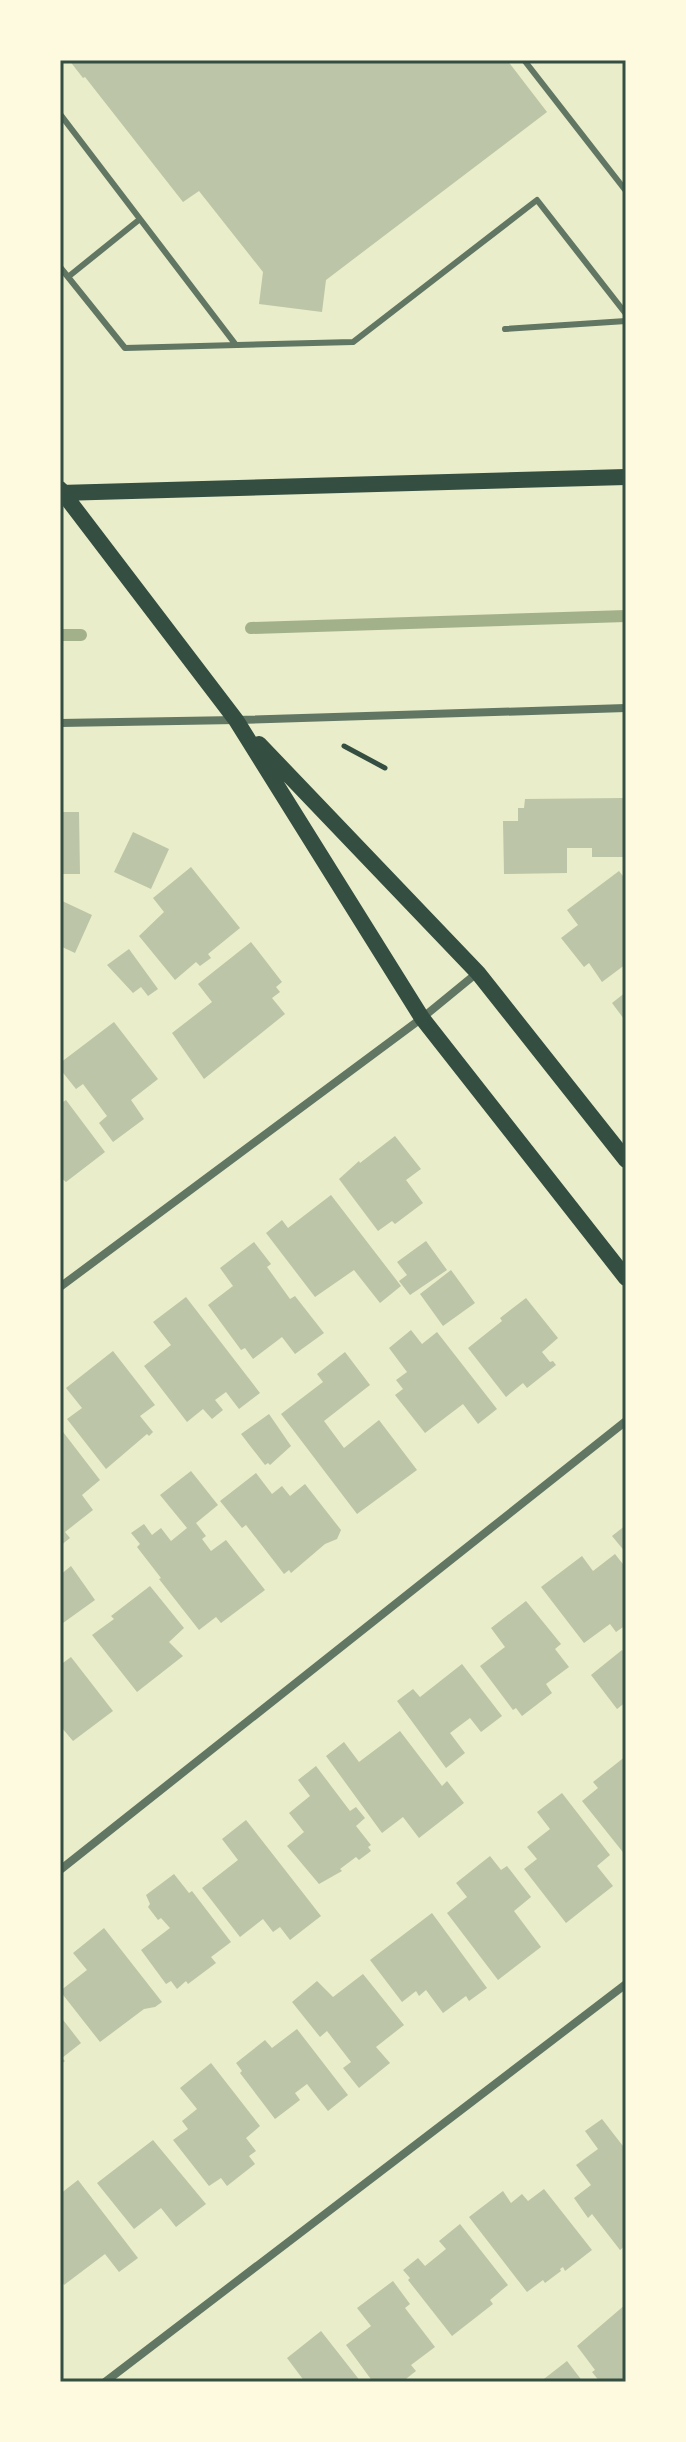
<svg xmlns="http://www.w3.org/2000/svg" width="686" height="2442" font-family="Bitter,serif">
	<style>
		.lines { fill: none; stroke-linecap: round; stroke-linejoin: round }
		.stream { stroke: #a3b18a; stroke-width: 12 }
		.building { fill: #bcc5a7 }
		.path { stroke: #344e41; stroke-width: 5 }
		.service { stroke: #617663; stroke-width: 6 }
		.minor { stroke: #617663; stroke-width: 8 }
		.secondary { stroke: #344e41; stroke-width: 16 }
		.neatline { fill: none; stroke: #344e41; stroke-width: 3 }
	</style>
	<rect width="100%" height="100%" fill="#e9edc9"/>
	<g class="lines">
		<path class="stream" d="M251 628 626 616
			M60 635H81"/>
	</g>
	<path class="building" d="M69 60H507L547 112 326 280 322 312 259 304 263 272 199 191 183 202 85 77 83 78Z
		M624 798 625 857H592V848H567V873L504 874 503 821H518V808H524L525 799Z
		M60 812H79L80 874H60Z
		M133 832 169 849 151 889 114 872Z
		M191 867 240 928 208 954 211 958 200 966 196 962 175 980 139 936 164 912 153 898Z
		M619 871 626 880V964L602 982 589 963 584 967 561 938 578 925 567 910Z
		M60 900 92 915 75 953 60 946Z
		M251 942 282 982 276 987 280 992 272 998 285 1014 204 1079 172 1033 212 1002 198 984Z
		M129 949 158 989 148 996 141 987 133 993 107 965Z
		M626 992V1018L624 1019 612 1003Z
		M114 1022 158 1079 131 1100 144 1119 113 1142 99 1123 107 1116 83 1084 76 1089 60 1069V1063Z
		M66 1100 105 1152 66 1182 60 1177V1104Z
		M395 1136 421 1169 406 1180 423 1203 395 1224 392 1221 378 1231 339 1179 359 1161 360 1163Z
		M331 1195 401 1286 380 1303 354 1270 315 1297 266 1233 282 1220 288 1228Z
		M426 1241 447 1270 410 1295 399 1281 407 1275 397 1262Z
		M254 1242 271 1264 267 1267 290 1299 295 1296 324 1333 295 1354 282 1337 253 1359 245 1348 241 1350 208 1305 233 1286 220 1268Z
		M451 1270 475 1303 443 1326 420 1294Z
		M186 1297 260 1393 239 1409 226 1392 215 1400 223 1410 212 1419 203 1409 187 1422 144 1366 171 1345 153 1322Z
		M526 1298 558 1338 542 1352 550 1362 553 1361 556 1365 527 1388 523 1383 506 1397 468 1348 502 1321 500 1318Z
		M411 1330 422 1344 437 1332 497 1409 478 1424 463 1404 425 1433 395 1395 403 1389 396 1380 407 1372 389 1348Z
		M113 1351 155 1405 140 1416 153 1432 149 1436 147 1434 106 1469 67 1419 82 1408 66 1388Z
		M345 1352 370 1385 324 1421 344 1448 379 1420 417 1470 357 1514 281 1414 323 1382 317 1374Z
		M269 1414 291 1446 270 1465 268 1463 265 1465 241 1434Z
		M60 1428 100 1480 82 1495 93 1510 65 1532 70 1538 60 1546Z
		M191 1471 218 1505 196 1523 206 1536 202 1539 211 1551 226 1540 265 1590 221 1623 216 1617 199 1630 159 1579 161 1578 137 1547 140 1544 131 1533 144 1524 152 1535 161 1528 171 1541 187 1528 160 1495Z
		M256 1473 272 1494 282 1486 290 1496 305 1484 341 1530 337 1539 325 1544 291 1573 289 1570 284 1574 246 1525 242 1528 220 1501Z
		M626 1525V1553L612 1536Z
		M615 1554 626 1568V1625L616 1632 610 1624 584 1643 541 1587 582 1556 593 1571Z
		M71 1566 95 1600 63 1623 60 1619V1575Z
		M150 1586 184 1628 169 1642 183 1656 137 1692 92 1635 114 1619 111 1616Z
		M526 1601 561 1644 555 1649 569 1667 546 1684 552 1693 522 1716 516 1708 513 1710 480 1666 505 1647 491 1628Z
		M622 1650 626 1655V1702L617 1709 591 1675Z
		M71 1657 113 1711 73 1741 62 1728 60 1729V1665Z
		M462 1664 502 1716 481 1732 470 1718 450 1733 465 1753 446 1768 397 1701 413 1689 420 1697Z
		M400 1731 442 1786 447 1781 464 1803 419 1838 403 1817 382 1833 326 1756 344 1742 359 1762Z
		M626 1756V1856L582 1801 598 1788 593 1782Z
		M316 1766 350 1811 356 1807 365 1818 356 1826 371 1845 368 1847 371 1851 359 1860 356 1857 340 1869 342 1871 319 1884 287 1846 304 1832 289 1813 310 1796 298 1780Z
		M562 1793 610 1855 597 1866 613 1886 566 1923 524 1869 537 1859 527 1847 550 1829 537 1812Z
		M246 1820 321 1916 290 1940 280 1927 273 1932 263 1919 240 1937 202 1888 238 1860 222 1839Z
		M490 1856 501 1870 507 1866 531 1897 514 1911 541 1947 498 1980 447 1913 467 1897 456 1883Z
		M174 1874 189 1893 192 1891 231 1942 211 1957 216 1963 188 1984 186 1981 177 1989 171 1981 166 1984 141 1950 170 1928 161 1918 158 1920 148 1907 150 1904 146 1895Z
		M432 1913 487 1988 469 2001 466 1996 443 2013 426 1990 419 1996 416 1991 402 2002 370 1960Z
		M104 1928 162 2002 155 2007 144 2009 100 2042 60 1991 87 1970 73 1953Z
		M363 1974 404 2025 376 2047 390 2063 359 2088 343 2068 351 2062 327 2031 320 2037 292 2002 317 1981 333 1997Z
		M60 2016 81 2043 62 2058 65 2061 60 2065Z
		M297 2029 348 2095 328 2111 307 2084 295 2093 300 2100 275 2119 240 2073 242 2071 236 2063 265 2040 272 2048Z
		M211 2063 260 2126 246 2138 256 2151 249 2156 255 2164 227 2186 221 2178 209 2186 173 2140 188 2129 182 2121 197 2109 180 2088Z
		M602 2119 626 2150V2245L620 2250 592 2214 588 2218 574 2198 591 2185 576 2165 598 2149 585 2131Z
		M153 2140 206 2204 176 2227 161 2208 134 2229 97 2183Z
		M78 2180 138 2258 119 2272 105 2254 64 2285 60 2279V2194Z
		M544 2189 592 2250 565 2271 563 2267 560 2269 561 2271 545 2283 543 2280 527 2292 469 2217 503 2191 511 2203 522 2194 528 2201Z
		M460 2224 508 2285 490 2300 493 2304 452 2336 408 2280 410 2278 403 2270 418 2258 425 2266 446 2249 439 2241Z
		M393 2281 410 2304 405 2308 435 2347 411 2365 416 2371 402 2382H373L346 2345 371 2326 357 2308Z
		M626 2304V2382H600L592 2372 595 2370 577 2346Z
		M321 2331 361 2382H305L287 2358Z
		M567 2361 583 2382H540Z"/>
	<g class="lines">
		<path class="path" d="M344 746 385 768"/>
		<path class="service" d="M524 60 626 191
			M60 114 140 219 68 277
			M140 219 236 345
			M60 267 125 348 353 342 537 200 626 314
			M505 329 626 321"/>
		<path class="minor" d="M60 723 236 720 626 708
			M60 1287 422 1018 477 973
			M60 1870 626 1421
			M105 2382 626 1984"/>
		<path class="secondary" d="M60 489 236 720 422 1018 626 1278
			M60 493 626 477
			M259 744 478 973 626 1160"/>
	</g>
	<rect width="686" height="2442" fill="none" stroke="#fefae0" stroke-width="124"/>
	<rect x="62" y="62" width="562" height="2318" class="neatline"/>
</svg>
